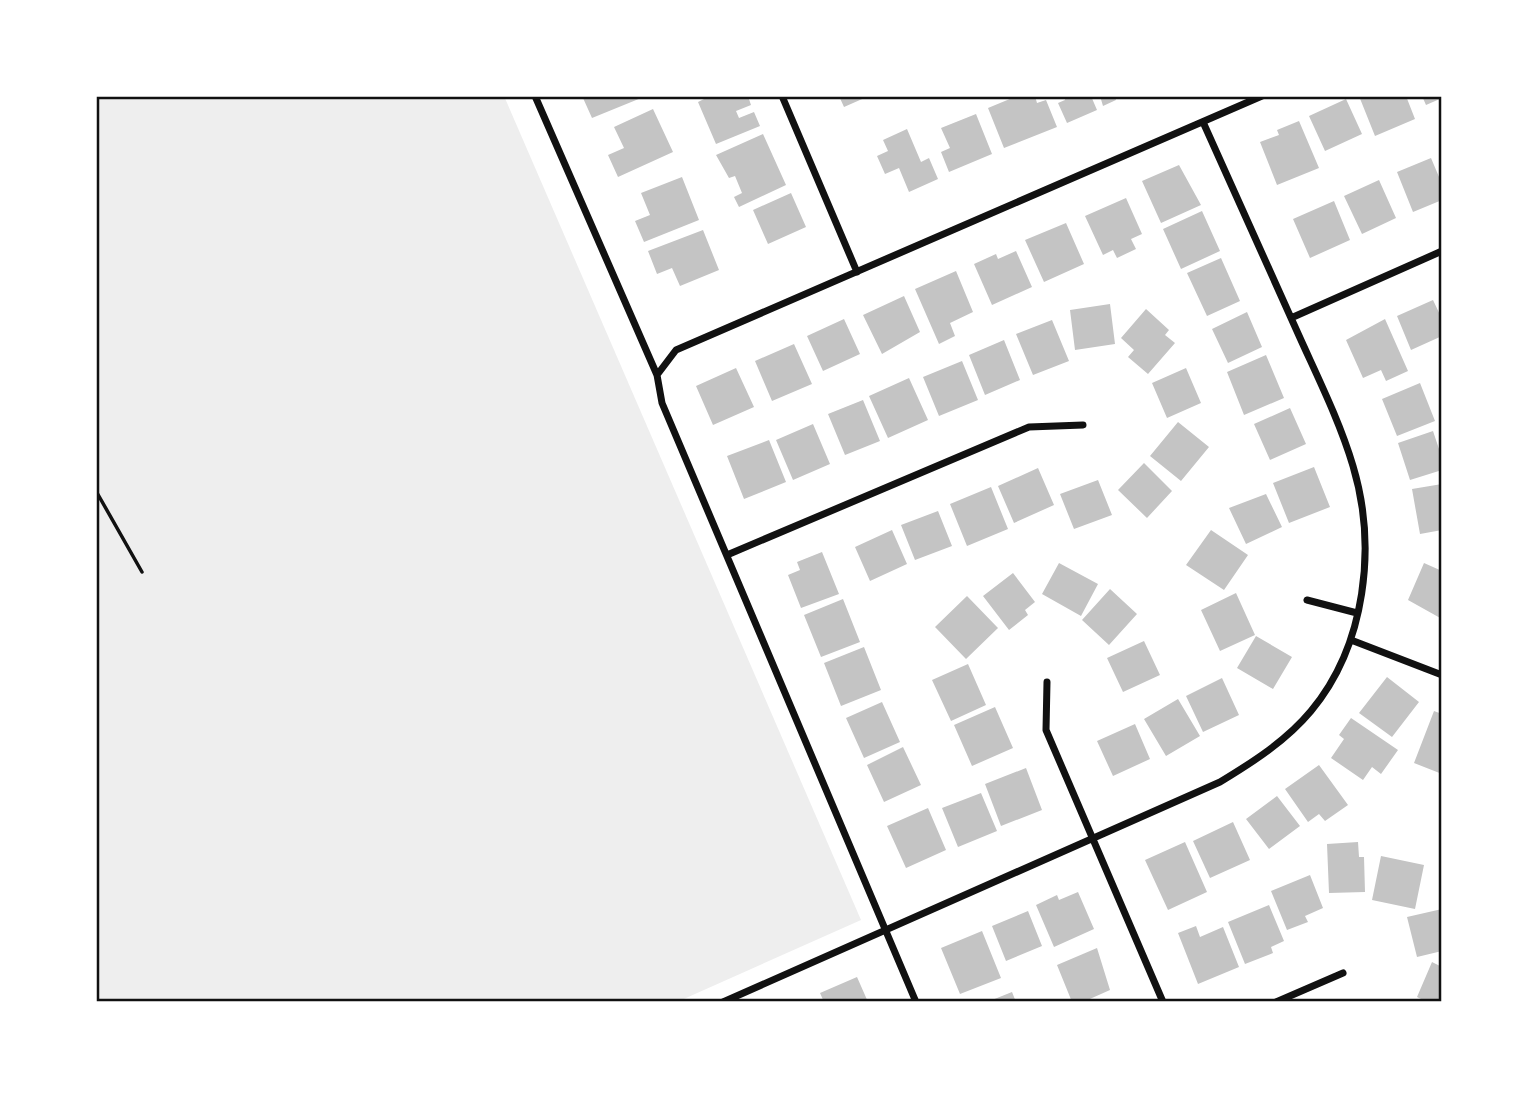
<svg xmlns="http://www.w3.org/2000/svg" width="1538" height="1098" font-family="'Noto Sans',sans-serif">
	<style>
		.green { fill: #eee }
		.building { fill: #c4c4c4 }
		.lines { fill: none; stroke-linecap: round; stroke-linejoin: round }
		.path { stroke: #111; stroke-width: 3.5 }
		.minor { stroke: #111; stroke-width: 7 }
		.neatline { fill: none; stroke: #111; stroke-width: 2.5 }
	</style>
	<rect width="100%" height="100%" fill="#fff"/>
	<path class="green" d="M96 96H504L861 920 677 1002H96Z"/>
	<path class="building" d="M589 96H646L592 118 583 98Z
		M710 96H748L751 105 736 111 739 118 754 112 760 126 716 144 698 102Z
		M839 96H869L844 107Z
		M1017 96H1035L1037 103 1046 100 1057 127 1004 148 988 108Z
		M1064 96H1091L1097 110 1067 123 1058 103 1065 100Z
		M1100 96H1115L1116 100 1103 106Z
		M1359 96H1406L1415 119 1375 136Z
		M1422 96H1442V98L1426 105Z
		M1346 99 1362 134 1325 151 1309 116Z
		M653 109 673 152 618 177 608 155 624 148 614 127Z
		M976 114 992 154 949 172 941 152 950 148 941 128Z
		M1299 121 1319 168 1277 185 1260 142 1279 135 1277 130Z
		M907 129 921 162 929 158 938 179 909 192 899 168 885 174 877 156 888 151 883 140Z
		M763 134 786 185 739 207 734 197 742 193 735 176 729 178 716 155Z
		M1431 158 1442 184V200L1413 212 1397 172Z
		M1179 165 1201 205 1161 223 1142 181Z
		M682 177 699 220 644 242 635 221 650 215 641 193Z
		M1379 180 1396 218 1362 234 1344 196Z
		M791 193 806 227 768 244 753 210Z
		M1126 198 1142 234 1131 239 1136 249 1117 258 1113 250 1103 255 1085 216Z
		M1334 201 1350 240 1310 258 1293 219Z
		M1202 211 1220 251 1181 269 1163 229Z
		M1066 223 1084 264 1044 282 1025 240Z
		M703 230 719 270 680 286 672 268 657 274 648 251Z
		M1016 251 1032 287 992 305 974 264 996 254 998 259Z
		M1221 258 1240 301 1207 316 1187 273Z
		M956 271 973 312 950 323 955 336 939 344 915 289Z
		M904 296 920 332 882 354 863 315Z
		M1433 300 1442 319V336L1411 350 1397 316Z
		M1110 304 1115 344 1075 350 1070 310Z
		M1146 309 1169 330 1165 335 1175 343 1148 374 1128 357 1134 350 1121 338Z
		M1247 312 1262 347 1228 363 1212 329Z
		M844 319 860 354 823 371 807 336Z
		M1385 319 1408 371 1386 381 1381 370 1363 378 1346 340Z
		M1052 320 1069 361 1033 375 1016 334Z
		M1004 340 1020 380 985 395 969 355Z
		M794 344 812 384 772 401 755 361Z
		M1266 355 1284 398 1244 415 1227 372Z
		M962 361 978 400 939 416 923 377Z
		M736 368 754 407 713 425 696 386Z
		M1186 368 1201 403 1167 418 1152 383Z
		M909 378 928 420 888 438 869 396Z
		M1420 383 1435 421 1397 436 1382 399Z
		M863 400 880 441 845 455 828 414Z
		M1290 408 1306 444 1270 460 1254 424Z
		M1178 422 1209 447 1181 481 1150 456Z
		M813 424 830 464 793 480 776 440Z
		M1433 431 1442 458V470L1410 480 1398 443Z
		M769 440 786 482 744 499 727 456Z
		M1144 463 1172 491 1147 518 1118 490Z
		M1314 467 1330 507 1289 523 1273 483Z
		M1038 468 1054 505 1014 523 998 486Z
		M1098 480 1112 515 1074 529 1060 494Z
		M1442 484V530L1420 534 1412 489Z
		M991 487 1008 529 967 546 950 504Z
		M1266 494 1282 527 1246 544 1229 508Z
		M938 511 952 546 915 560 901 525Z
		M892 530 907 564 870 581 855 547Z
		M1211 530 1248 555 1224 590 1186 565Z
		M822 552 839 594 801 608 788 575 800 570 797 562Z
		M1059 563 1098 584 1081 616 1042 594Z
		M1424 563 1442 571V619L1408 600Z
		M1013 573 1035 602 1025 610 1028 615 1009 630 983 596Z
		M1110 589 1137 614 1109 645 1082 620Z
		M1236 593 1255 635 1220 651 1201 610Z
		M967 596 998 628 966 659 935 627Z
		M843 599 860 642 821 657 804 615Z
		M1256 636 1292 657 1273 689 1237 668Z
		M1144 641 1160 675 1123 692 1107 658Z
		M864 647 881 690 841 706 824 663Z
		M968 664 986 705 951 721 932 680Z
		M1387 677 1419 702 1392 737 1359 713Z
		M1222 678 1239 715 1203 732 1186 696Z
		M1178 699 1200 736 1166 756 1144 719Z
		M882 702 900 742 864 758 846 718Z
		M995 707 1013 748 972 766 954 725Z
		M1434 711 1442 714V774L1414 763Z
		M1351 718 1398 750 1381 774 1372 767 1363 780 1331 758 1344 739 1339 735Z
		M1135 724 1150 759 1113 776 1097 741Z
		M903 747 921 785 884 802 867 765Z
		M1319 765 1348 805 1325 821 1319 814 1308 822 1285 789Z
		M1026 768 1042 810 1001 826 985 784Z
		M981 793 997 831 958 847 942 808Z
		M1277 796 1300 826 1269 849 1246 819Z
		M928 808 946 850 906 868 887 826Z
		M1233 822 1250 860 1210 878 1193 841Z
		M1185 842 1207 892 1168 910 1145 860Z
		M1358 842 1359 857H1364L1365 892 1329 893 1327 844Z
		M1381 856 1424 865 1415 909 1372 900Z
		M1310 875 1323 908 1305 916 1308 922 1287 930 1271 891Z
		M1078 892 1094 929 1054 947 1036 905 1057 895 1059 900Z
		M1269 905 1284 941 1271 947 1273 953 1245 964 1228 922Z
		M1442 909V951L1417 957 1407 917Z
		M1028 911 1042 946 1006 961 992 926Z
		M1196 926 1200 937 1223 927 1239 967 1198 984 1178 933Z
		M982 931 1001 978 960 994 941 948Z
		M1097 948 1110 990 1083 1002H1072L1057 965Z
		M1432 962 1442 967V1002H1427L1417 997Z
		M857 977 868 1002H824L820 993Z
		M1012 992 1016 1002H987Z"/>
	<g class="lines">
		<path class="path" d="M96 491 142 572"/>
		<path class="minor" d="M535 96 657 375 662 403 916 1002
			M782 96 857 272
			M1291 318 1442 251
			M657 375 676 350 1262 96
			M727 555 1029 427 1083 425
			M1307 600 1357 613
			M1351 640 1442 675
			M1047 682 1046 730 1163 1002
			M723 1002 1220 782C1253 762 1286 741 1311 711 1366 645 1377 546 1353 466 1339 419 1316 374 1296 329 1265 260 1234 191 1203 122
			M1276 1002 1343 973"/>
	</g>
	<rect width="1538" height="1098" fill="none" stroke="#ffffff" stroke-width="196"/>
	<rect x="98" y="98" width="1342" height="902" class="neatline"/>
</svg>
